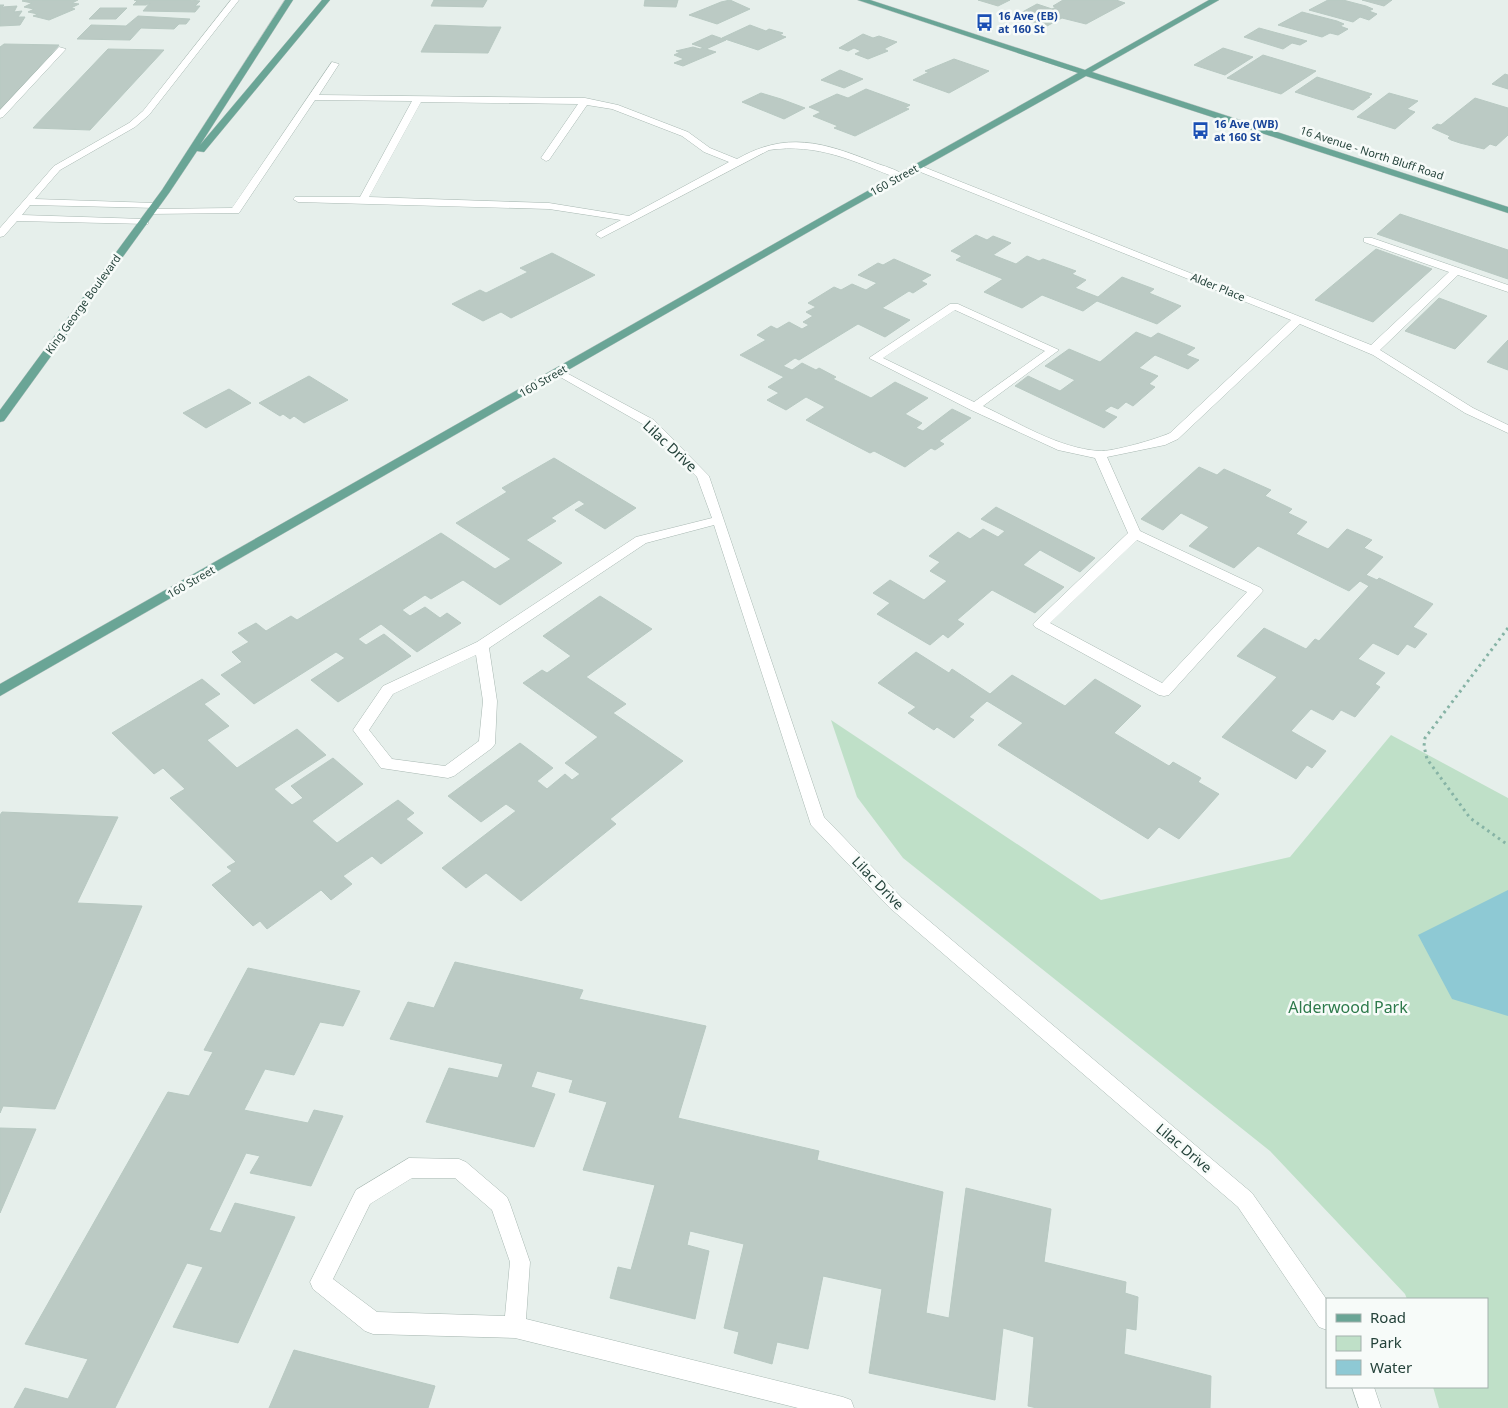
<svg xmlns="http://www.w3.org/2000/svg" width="1508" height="1408" font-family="'Noto Sans',sans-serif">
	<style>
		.green { fill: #bfe0c8 }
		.water { fill: #8ec9d4 }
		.building { fill: #bbcac4; stroke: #b8c9c2 }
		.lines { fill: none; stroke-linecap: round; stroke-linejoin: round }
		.minor-casing { stroke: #a8b8b2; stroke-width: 1 }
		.major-casing { stroke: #c2cac8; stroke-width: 1 }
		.path { stroke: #86b3a5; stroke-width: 3; stroke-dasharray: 2.5 4; stroke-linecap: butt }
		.minor { fill: #fff; fill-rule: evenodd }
		.major { fill: #6aa596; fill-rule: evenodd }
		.labels { text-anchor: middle; stroke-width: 5; stroke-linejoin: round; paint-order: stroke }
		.far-transit-label { font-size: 11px; font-weight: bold; fill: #164399; stroke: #f7fbf9; text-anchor: start }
		.far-street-label { font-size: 11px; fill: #24423a; stroke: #f7fbf9 }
		.street-label { font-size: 14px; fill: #24423a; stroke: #f7fbf9 }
		.near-park-label { font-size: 16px; fill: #2d7a4b; stroke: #f7fbf9 }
	</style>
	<rect width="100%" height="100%" fill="#e6efeb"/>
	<path class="green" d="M831 720 1101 900 1290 857 1391 735 1508 798V1408H1439L1433 1387H1487V1299H1407L1405 1294 1270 1151 903 858 857 797Z"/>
	<path class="water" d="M1508 890V1016L1452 999 1418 935Z"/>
	<path class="building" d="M24 0H78L72 3 79 4 71 8 75 9 49 20 33 16 38 14 28 12 34 9 24 7 32 3 22 1Z
		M134 0H190L200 1 195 6H200L195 12 143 11 150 3 146 5H133L137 1Z
		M434 0H487L483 7 431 6Z
		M645 0H678L676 7 644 6Z
		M730 0 750 9 717 24 689 15 721 2Z
		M978 0H1010L998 6Z
		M1063 0H1116L1125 3 1086 24 1062 18 1047 26 1015 16 1037 4 1052 9 1056 7 1053 6Z
		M1328 0H1343L1366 6 1373 9 1369 11 1377 14 1369 20 1360 17 1353 22 1309 10Z
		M1362 0H1392L1384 6Z
		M0 5H4L2 7 17 6 14 12 22 11 18 17H25L20 25 0 26Z
		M100 8H127L116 19H89Z
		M1302 12 1337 21 1344 24 1340 26 1348 29 1338 35 1330 33 1322 37 1278 25Z
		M138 16 190 19 186 24H179L174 29 141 28 130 40 77 39 91 25 126 26Z
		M435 25 488 27H501L488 53 421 52Z
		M750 25 766 31 769 29 783 33 780 35 786 37 758 50 722 38Z
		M1259 28 1281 34 1307 41 1300 45 1292 43 1283 49 1244 37Z
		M863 34 873 38 879 36 897 42 884 49 888 51 868 59 855 54 861 51 854 48 848 51 839 48Z
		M712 35 726 40 706 49 716 52 683 66 674 63 684 59 674 55 680 52 676 51 693 47 700 49 704 48 692 44Z
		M4 44 59 45 0 110V47Z
		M1223 48 1253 57 1225 75 1194 65Z
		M108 49 164 50 90 130 33 128Z
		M1263 55 1316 71 1281 94 1227 78Z
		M954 59 989 71 949 93 913 80 929 72 925 71Z
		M840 70 863 79 844 88 821 80Z
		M1505 74 1508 75V89L1492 84Z
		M1317 77 1372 94 1368 97H1370L1353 110 1295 92Z
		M866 89 910 105 905 108 909 109 855 136 834 128 838 126 813 116 821 112 809 107 837 94 848 98Z
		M761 93 781 99 805 108 784 119 742 102Z
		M1389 93 1418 101 1407 109 1415 112 1395 129 1357 117Z
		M1475 98 1508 108V135L1496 146 1490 144 1484 149 1460 143 1451 140 1448 138 1450 136 1432 128 1437 124 1441 125Z
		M1400 214 1508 250V279L1377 234Z
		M976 235 987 240 993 236 1011 243 993 255 1016 264 1027 256 1039 261 1043 259 1076 271 1072 274 1086 280 1075 288 1098 297 1122 277 1154 289 1149 293 1181 306 1157 324 1097 301 1083 311 1042 295 1022 308 984 292 1003 279 956 260 962 256 951 251Z
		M1376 249 1432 269 1373 322 1315 300Z
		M552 253 595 275 511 318 501 312 483 321 452 304 480 290 486 293 528 272 520 268Z
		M894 259 931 275 921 281 927 284 913 293 909 291 882 308 910 320 885 337 858 324 799 360 795 358 783 366 792 370 802 363 816 370 819 368 836 377 833 379 871 398 895 382 928 398 905 414 922 423 916 428 923 431 952 409 971 418 939 441 944 444 935 450 931 448 905 467 874 451 870 453 806 420 825 407 806 397 786 410 767 400 779 393 768 387 784 377 740 355 766 340 757 335 771 326 777 329 789 322 802 329 809 325 803 322 813 316 806 312 816 307 808 303 834 287 841 290 852 284 866 290 877 283 858 275 878 263 883 265Z
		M1439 298 1487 316 1455 349 1405 331Z
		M1136 332 1151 338 1158 333 1195 348 1186 355 1199 360 1188 369 1155 355 1139 368 1158 376 1149 384 1155 387 1133 406 1126 402 1118 409 1111 406 1104 411 1117 417 1104 428 1015 386 1028 376 1060 391 1075 380 1045 366 1069 349 1100 362Z
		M1508 340V370L1487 362Z
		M309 376 348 400 304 423 294 416 290 419 283 414 280 416 259 403Z
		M229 389 251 403 206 428 183 413Z
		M554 458 636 508 605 529 575 510 585 504 579 500 551 518 556 521 526 540 562 563 500 605 463 580 431 599 425 595 402 610 410 616 425 607 440 618 447 613 461 623 417 652 381 624 358 639 366 645 384 634 411 656 338 702 311 680 345 658 336 652 254 704 221 675 242 662 232 652 249 642 238 633 256 623 266 631 291 616 297 620 441 533 495 569 511 559 456 523 507 492 502 488Z
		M1199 467 1217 475 1224 469 1271 490 1265 496 1292 509 1288 513 1307 522 1296 534 1328 549 1347 529 1372 540 1364 548 1383 557 1366 575 1377 580 1379 578 1433 604 1413 627 1427 634 1415 648 1407 644 1398 655 1373 643 1358 659 1385 673 1375 684 1380 687 1355 717 1341 710 1333 720 1311 709 1291 731 1326 751 1312 768 1307 765 1296 779 1222 737 1277 677 1237 656 1264 628 1306 649 1315 639 1319 641 1369 586 1360 581 1349 591 1258 546 1234 568 1189 546 1209 527 1181 513 1163 530 1141 519Z
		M996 507 1095 558 1080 572 1040 550 1023 565 1064 587 1035 613 992 590 957 620 964 624 948 638 943 634 930 645 877 614 890 603 873 593 890 580 924 600 947 581 930 571 940 562 929 556 958 532 970 539 983 529 998 537 1005 531 981 519Z
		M600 596 652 629 586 677 626 704 613 713 683 761 610 819 616 824 521 901 486 873 466 888 442 868 516 811 506 804 481 822 448 796 520 743 553 768 537 781 547 789 565 774 572 780 580 774 565 763 598 737 523 683 542 670 547 673 571 656 543 636Z
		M916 652 949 673 952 669 990 694 1012 675 1065 706 1095 679 1141 706 1114 733 1169 766 1173 762 1201 778 1198 782 1219 794 1179 839 1159 827 1148 839 998 745 1023 723 987 701 969 717 974 720 954 738 937 727 934 730 908 713 916 707 878 683Z
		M202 679 220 694 204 704 229 726 207 740 237 768 297 729 326 755 274 789 292 805 303 798 291 786 333 758 363 784 312 821 337 843 398 800 414 813 406 819 423 833 381 864 372 856 343 876 352 884 331 900 321 890 267 929 260 921 253 926 212 885 232 871 227 867 236 862 170 798 185 789 163 768 154 774 112 733Z
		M2 812 118 817 77 903 142 906 55 1109 3 1106 0 1113V815Z
		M455 962 583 990 579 999 706 1026 678 1118 819 1151 817 1160 943 1192 926 1313 949 1318 966 1188 1051 1209 1044 1262 1126 1282 1125 1293 1138 1297 1136 1330 1126 1328 1124 1354 1211 1376 1210 1408H1037L1028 1406 1034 1337 1003 1328 995 1400 869 1373 882 1289 823 1276 808 1349 777 1342 772 1364 734 1353 739 1332 724 1328 744 1244 690 1231 687 1245 709 1251 695 1319 610 1298 618 1267 631 1270 655 1185 583 1170 607 1102 569 1092 573 1080 537 1071 531 1087 555 1094 534 1147 426 1122 449 1068 498 1078 503 1064 390 1039 408 1002 434 1008Z
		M248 968 360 991 343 1026 320 1022 294 1075 265 1069 244 1110 308 1123 314 1110 343 1116 311 1186 250 1173 260 1156 246 1153 209 1230 221 1233 235 1203 295 1217 238 1343 173 1327 203 1267 187 1263 115 1408H14L25 1388 68 1399 88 1359 25 1344 168 1092 189 1096 213 1052 204 1050Z
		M0 1128 36 1129 0 1213Z
		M294 1350 435 1386 428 1408H269Z"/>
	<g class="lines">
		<defs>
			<path id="minor" d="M231 0H239L149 115 135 127 60 170 35 199 155 203 158 204V208L30 205 22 215 144 219 148 220V224L17 221 4 236 0 237V228L54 166 129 123 143 111Z
				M59 47 66 49 3 117 0 118V110Z
				M332 62 339 64 319 95 585 98 618 105 688 132 710 148 737 159C786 131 823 142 873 162 883 166 897 169 905 176L900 179 897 178C853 161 818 143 769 150L601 238 596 235 597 233 621 220 549 209 298 202 293 199 295 197H360L412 101 315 100 239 213 147 214 146 212 151 209 232 208ZM421 102 578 104 541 158 546 161 549 160 587 105 612 109 682 136 704 152 729 162 629 216 549 203 369 197Z
				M916 164 1371 345 1449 272 1364 242V238H1372L1508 285V292L1458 275 1380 350 1473 408 1508 425V433L1465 413 1373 355 1300 324 1178 439 1165 445 1107 457 1140 531 1261 588 1263 591 1169 695 1164 696 1159 695 1035 627 1033 624 1128 533 1095 458 1058 450 971 410 869 358 950 304H958L1059 350 983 406C1019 423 1058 448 1099 451 1112 452 1157 439 1170 433L1291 320 913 169V165ZM955 310 1045 351 974 402 883 358ZM1137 540 1247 592 1162 683 1050 623Z
				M559 369 654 420 709 476 824 817 902 898 1252 1193 1327 1300V1330L1319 1327 1238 1207 890 908 811 825 714 525 646 543 489 648 497 701 495 744 492 748 454 776 448 778 381 768 353 730 383 686 477 642 636 537 712 518 697 477 646 426 555 374 553 372 555 370ZM476 655 483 701 479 741 445 766 392 759 369 730 393 694Z
				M409 1158 459 1159 466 1162 507 1197 510 1204 530 1262 526 1319 843 1397 851 1400 854 1408H798L515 1338 373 1334 365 1331 313 1289 310 1282 356 1190ZM412 1178H455L492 1210 510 1262 505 1316 377 1312 333 1279 370 1204Z
				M1352 1387H1374L1381 1408H1359Z"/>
			<path id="major" d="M285 0H293L200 145 322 0H330L204 152 197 151 169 193 4 421 0 422V410L162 190Z
				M858 0H870L1085 70 1209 0H1219L1092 72 1508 207V213L1086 76 845 211 0 696V684L839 207 1078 73Z"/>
		</defs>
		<use href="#minor" class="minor-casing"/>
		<use href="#major" class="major-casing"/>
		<path class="path" d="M1508 628 1425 738 1424 746 1427 759 1470 818 1508 845"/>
		<use href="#minor" class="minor"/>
		<use href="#major" class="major"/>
	</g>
	<defs>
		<symbol id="bus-bare" viewBox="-9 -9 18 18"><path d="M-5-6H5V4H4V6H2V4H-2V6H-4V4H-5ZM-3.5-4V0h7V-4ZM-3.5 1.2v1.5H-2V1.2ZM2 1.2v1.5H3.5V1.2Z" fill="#1a4fb4" stroke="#f7fbf9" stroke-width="2.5" paint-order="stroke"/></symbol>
	</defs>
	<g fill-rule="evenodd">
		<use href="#bus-bare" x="972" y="10" width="25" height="25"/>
		<use href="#bus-bare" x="1188" y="118" width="25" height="25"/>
	</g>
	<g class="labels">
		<g class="far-transit-label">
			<text x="998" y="20">16 Ave (EB)<tspan x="998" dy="13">at 160 St</tspan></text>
			<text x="1214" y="128">16 Ave (WB)<tspan x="1214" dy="13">at 160 St</tspan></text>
		</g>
		<g class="far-street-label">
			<text transform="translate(1372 153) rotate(18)" y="4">16 Avenue - North Bluff Road</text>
			<text transform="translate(894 180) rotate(-29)" y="4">160 Street</text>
			<text transform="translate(1218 287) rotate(22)" y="4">Alder Place</text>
			<text transform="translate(83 304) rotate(-54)" y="4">King George Boulevard</text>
			<text transform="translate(543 381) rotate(-30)" y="4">160 Street</text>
			<text transform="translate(191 582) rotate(-30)" y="4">160 Street</text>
		</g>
		<g class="street-label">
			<text transform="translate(670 446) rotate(43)" y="5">Lilac Drive</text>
			<text transform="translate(878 883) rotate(46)" y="5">Lilac Drive</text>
			<text transform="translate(1184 1148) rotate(40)" y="5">Lilac Drive</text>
		</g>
		<g class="near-park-label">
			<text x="1348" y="1013">Alderwood Park</text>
		</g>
	</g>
	<rect x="1326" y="1298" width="162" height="90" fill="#f7fbf9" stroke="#a3b1ad"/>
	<rect x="1336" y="1314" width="25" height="8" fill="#6aa596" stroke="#a3b1ad"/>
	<text x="1370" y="1323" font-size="15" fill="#24423a">Road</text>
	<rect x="1336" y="1336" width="25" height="15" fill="#bfe0c8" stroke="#a3b1ad"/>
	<text x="1370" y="1348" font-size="15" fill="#24423a">Park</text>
	<rect x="1336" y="1360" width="25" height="15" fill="#8ec9d4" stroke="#a3b1ad"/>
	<text x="1370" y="1373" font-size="15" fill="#24423a">Water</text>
</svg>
